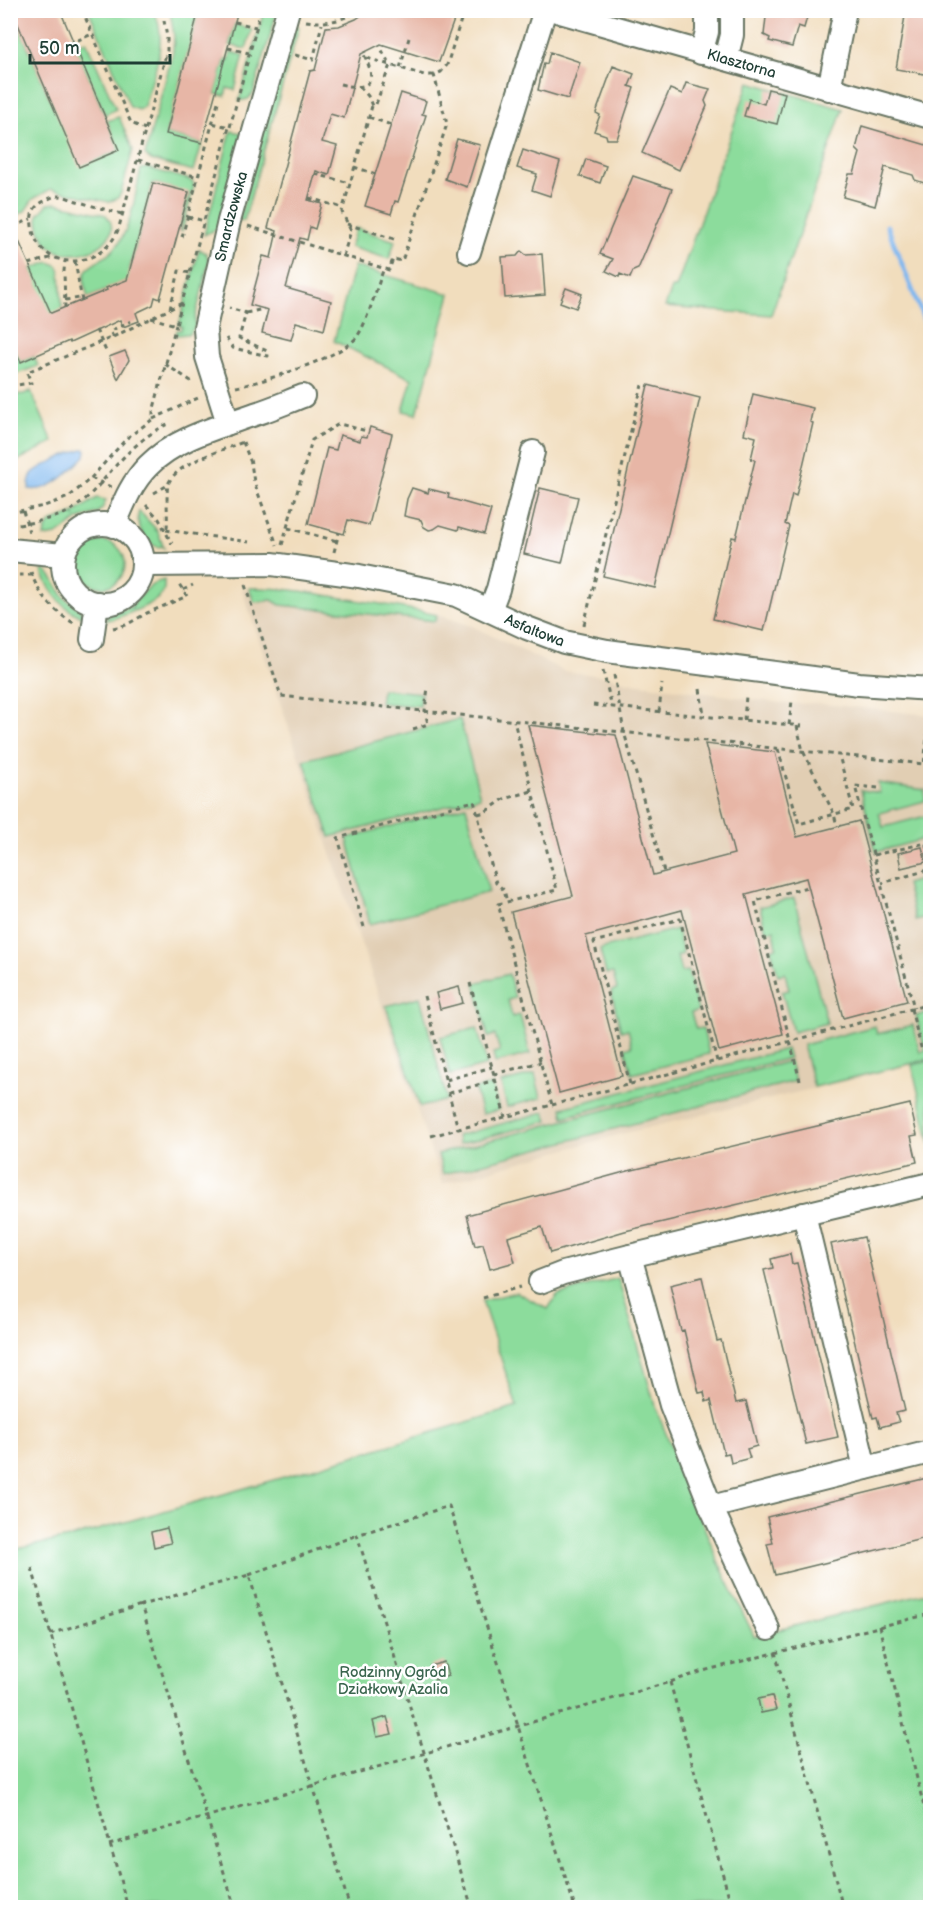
<svg xmlns="http://www.w3.org/2000/svg" width="941" height="1918" font-family="'Balsamiq Sans',sans-serif">
	<style>
		.built { fill: #e1ceb3 }
		.green { fill: #8cdc9c; stroke: #568c68; stroke-width: 1.5 }
		.water { fill: #7eb7ef; stroke: #4e7a92; stroke-width: 1.5 }
		.lines { fill: none; stroke-linecap: round; stroke-linejoin: round }
		.stream { stroke: #7eb7ef; stroke-width: 5 }
		.building { fill: #e7b6a6 }
		.minor-casing { stroke: #687564; stroke-width: 26 }
		.path { stroke: #687564; stroke-width: 3; stroke-dasharray: 4.5 4.5; stroke-linecap: butt }
		.minor { stroke: #fff; stroke-width: 22 }
		.labels { text-anchor: middle; stroke-width: 5; stroke-linejoin: round; paint-order: stroke }
		.street-label { font-size: 15px; fill: #1f3d34; stroke: #fff }
		.park-label { font-size: 15px; fill: #3a654e; stroke: #fff }
	</style>
	<rect width="100%" height="100%" fill="#fff"/>
	<filter id="ink" filterUnits="userSpaceOnUse"><feTurbulence type="fractalNoise" baseFrequency=".0167" numOctaves="2"/><feDisplacementMap in="SourceGraphic" scale="12" xChannelSelector="R" yChannelSelector="G"/><feConvolveMatrix kernelMatrix="1 2 1 2 8 2 1 2 1" color-interpolation-filters="sRGB"/></filter>
	<filter id="wash" filterUnits="userSpaceOnUse"><feTurbulence type="fractalNoise" baseFrequency=".008" numOctaves="4" result="noise"/><feDisplacementMap in="SourceGraphic" scale="24" xChannelSelector="R" yChannelSelector="G"/><feGaussianBlur stdDeviation="1.35" result="paint"/><feColorMatrix in="noise" values="0 0 0 0 0 0 0 0 0 0 0 0 0 0 0 0 0 1.4 0 .05"/><feComposite in="paint" operator="in"/></filter>
	<g filter="url(#wash)">
		<rect width="100%" height="100%" fill="#f1ddbd"/>
		<path class="built" d="M265 588 401 607 441 616 472 626 564 671 610 677 632 683 789 704 814 703 930 715V1061L621 1134 442 1184 242 589Z"/>
		<path class="green" d="M12 10 49 97 92 161 119 150 107 121 119 117 133 150 121 193 118 198 109 202 51 189 33 199 25 211 11 219 10 11Z
			M89 11H154C169 42 153 75 144 106L139 110 130 107Z
			M170 11H199L166 134 202 143 194 171 151 160 145 155 173 52 174 36Z
			M264 11 277 12 253 94 248 99 239 101Z
			M234 24 252 29 246 49 229 45Z
			M292 24 299 27 244 221 239 220Z
			M86 41 116 109 105 115 74 45Z
			M231 52 244 55 235 90 227 88 225 96 215 94 225 59 229 60Z
			M749 82 843 109 771 315 665 307 672 288H676Z
			M231 131 242 133 219 228 204 235Z
			M147 168 188 179 193 182 194 186 182 231 179 230 189 193 153 183 129 271 133 273 132 279 107 288V290L88 298C86 290 82 280 86 271 90 264 107 258 115 248 132 228 135 194 141 169Z
			M56 203 106 215C135 248 38 283 38 215L48 204Z
			M356 228 395 241 389 259 350 247Z
			M199 249 206 253 209 261 195 318V327L189 334 176 335 177 330H181L182 326 179 325Z
			M49 262 57 265 60 271 62 309 50 317 31 269Z
			M354 266 450 294 417 414 403 411 412 379 334 341Z
			M10 334 21 362 34 356 38 366 11 376Z
			M31 391 53 442 11 464V395L24 394Z
			M97 498 106 500 102 509 97 513 79 519 57 535 44 537C45 520 58 520 72 514L75 516 74 513Z
			M139 511 156 529 154 530H157L164 548 161 546 159 548C145 542 135 527 139 511Z
			M79 564a23 23 0 1 1 46 0a23 23 0 1 1-46 0Z
			M45 570C55 577 57 589 65 598 72 605 82 609 85 618 63 610 50 593 42 571Z
			M164 580C164 585 165 590 162 594 154 605 117 619 104 621L111 614 130 607 133 608 131 605C143 596 148 583 164 580Z
			M249 588C278 587 308 592 337 597 370 602 404 607 437 615L435 621 280 605 272 600 254 602Z
			M382 689 421 693 420 706 380 703Z
			M460 719 480 797 330 837 304 760Z
			M878 783 925 790V801L879 813 883 827 926 816 928 838 876 852 861 790 880 793Z
			M466 806 489 892 370 924 347 838Z
			M930 877V916L915 920 906 884Z
			M794 898 827 1023 793 1032 782 992 789 990 785 973 778 975 771 949 777 947 774 930 766 932 760 907Z
			M677 929 683 954 677 956 681 972 688 971 698 1011 691 1013 696 1029 703 1028 709 1054 632 1074 625 1048 632 1046 628 1029 621 1031 611 991 617 989 613 973 606 974 600 949Z
			M509 974 515 998 508 1000 512 1017 520 1015 530 1054 495 1063 493 1053 500 1051 495 1035 488 1037 475 983Z
			M420 997 447 1100 420 1107 386 1006Z
			M930 1012V1059L814 1087 803 1045 875 1026 877 1034 913 1025 920 1052 925 1050 916 1016Z
			M477 1028 487 1065 450 1075 440 1037Z
			M786 1049 789 1058 564 1117 562 1108Z
			M790 1061 795 1081 443 1174 438 1154Z
			M930 1061V1144L912 1065Z
			M535 1074 541 1098 507 1107 501 1083Z
			M492 1085 499 1110 482 1114 475 1089Z
			M545 1112 548 1121 459 1144 457 1136Z
			M618 1278 656 1409 718 1561 754 1636 930 1592V1907H11V1550L69 1538 277 1479 517 1407 482 1301 516 1292 548 1309 557 1295Z"/>
		<path class="water" d="M84 449 86 450 85 456C71 470 51 493 29 489 29 484 29 479 32 474 36 468 75 450 84 449Z"/>
		<g class="lines">
			<path class="stream" d="M887 226 930 335"/>
		</g>
		<g id="blocks">
			<path class="building" d="M12 10H60L119 150 79 167Z
				M199 10H238L202 143 166 134Z
				M369 10H422L454 20 439 62 381 44 361 54 344 118 330 114 322 142 337 146 329 175 316 171 308 200 322 204 315 229 310 227 307 240 300 238 286 288 331 301 324 330 296 322 291 340 262 333 268 310 250 305 263 256 271 258 277 231 268 228 310 71 315 70 326 27 339 26 356 19Z
				M760 10H809L804 28 798 26 792 47 769 41 770 38 764 35 766 17 759 15Z
				M906 10H930V75L896 69Z
				M550 52 580 62 568 99 538 90 544 63 547 64Z
				M613 66 634 74 629 86 634 88 617 139H607L606 135 594 131 600 115 596 113Z
				M686 83 710 89 705 101 707 106 679 170 642 153 670 89 682 94Z
				M768 89 785 93 777 124 744 116 749 99 764 104Z
				M401 93 426 101 422 114 426 115 398 202 395 201 391 214 365 206Z
				M862 126 930 146V185L915 180 913 175 885 167 875 206 843 197 849 174H854L860 153 856 149Z
				M457 139 480 145 467 187 445 179Z
				M523 150 560 162 550 196 532 190 537 174 517 168Z
				M586 159 606 166 600 183 580 176Z
				M633 176 672 189 638 269 633 271 630 278 620 274 619 277 606 271 613 259 600 254Z
				M153 183 189 192 160 299 155 297 153 305 136 313 139 321 123 327 120 320 70 343 69 341 21 362 10 339V221L51 313 107 290 106 288 127 280Z
				M521 251 526 255 542 254 545 295 505 298 502 257 517 256Z
				M566 288 582 294 576 308 560 302Z
				M125 351 129 360 118 379 109 357Z
				M648 385 700 398 655 588 603 576Z
				M753 394 813 408 810 422 813 423 796 496 792 494 785 524 789 526 764 631 713 619 732 537 736 538 755 460 751 459 756 437 744 434Z
				M370 427 392 434 369 525 348 520 344 534 308 524 327 448 336 450 340 435 360 441 361 436 367 437Z
				M412 488 428 493 429 489 449 494 448 498 491 510 484 534 459 527 458 530 440 525 434 529 429 530 424 527 421 520 404 516 407 499Z
				M540 488 578 497 562 563 524 554Z
				M528 725 616 735 653 875 734 854 705 744 775 752 797 837 859 821 907 1001 843 1018 806 878 746 894 783 1034 719 1051 682 910 586 936 622 1076 559 1093 511 912 573 896Z
				M922 847 926 862 901 868 898 853Z
				M459 987 463 1003 440 1009 436 993Z
				M910 1104 917 1135 911 1136 917 1162 625 1231 550 1253 542 1227 508 1237 515 1262 490 1269 483 1244 475 1246 467 1215 628 1171Z
				M864 1237 905 1411 896 1413 899 1422 880 1427 877 1417 873 1418 831 1244Z
				M790 1254 792 1264 797 1263 838 1437 806 1444 764 1270 773 1268 771 1259Z
				M702 1277 717 1341 721 1340 736 1403 746 1401 757 1446 747 1449 750 1458 731 1463 729 1453 724 1454 711 1400 706 1402 704 1392 699 1393 684 1330 681 1331 670 1285Z
				M927 1478 930 1492V1537L775 1575 767 1544 773 1543 767 1517Z
				M167 1528 171 1543 154 1547 151 1532Z
				M444 1662 448 1676 435 1680 430 1666Z
				M772 1696 776 1710 761 1713 758 1699Z
				M387 1717 392 1734 377 1737 373 1721Z"/>
		</g>
	</g>
	<g filter="url(#ink)">
		<use href="#blocks" fill-opacity="0" stroke="#687564" stroke-width="1.5"/>
		<g class="lines">
			<defs>
				<g id="minor">
					<path id="s1" d="M553 10 930 117"/>
					<path d="M701 53 707 32V10"/>
					<path d="M726 59 732 35V10"/>
					<path d="M829 89 845 10"/>
					<path d="M469 252 545 10"/>
					<path id="s2" d="M228 423 207 357 205 328 229 221 288 10"/>
					<circle cx="103" cy="564" r="40"/>
					<path d="M114 526C123 505 131 483 148 466 175 438 219 427 255 414 271 409 287 402 303 396"/>
					<path d="M10 550 63 555"/>
					<path id="s3" d="M143 565 272 564 359 576 456 595 527 628 564 642 607 651 859 684 930 689"/>
					<path d="M490 610 498 589 533 452"/>
					<path d="M92 639 97 603"/>
					<path d="M804 1214 865 1468"/>
					<path d="M630 1256 671 1405 711 1507 768 1629"/>
					<path d="M540 1282 563 1273 630 1256 930 1184"/>
					<path d="M711 1507 930 1452"/>
				</g>
			</defs>
			<use href="#minor" class="minor-casing"/>
			<path class="path" d="M82 10 131 123 145 129
				M513 10 523 13
				M306 21C325 24 343 21 359 10
				M235 22 256 27
				M69 44 92 34
				M228 48 249 53
				M295 55 313 60 322 24
				M367 58 390 65 379 45
				M400 68 409 38
				M340 84C371 92 378 81 363 53
				M360 87 368 96 372 106
				M369 117 391 125
				M230 127 261 10
				M138 160 198 177
				M354 167 376 174
				M315 174 350 183
				M309 198 343 208
				M122 214C107 210 92 206 77 201 72 200 65 196 59 196 52 196 44 201 38 205 31 211 31 218 32 226 39 275 105 270 119 227L167 51V37L162 10
				M188 217 205 221
				M347 224 394 239
				M248 226 389 270 393 259 402 261 447 124 434 75 441 72 447 65 464 10
				M13 227 31 219
				M182 237 218 102
				M343 256 351 231 342 212 372 106 376 104 390 65 424 75H434
				M75 261 82 301
				M29 264 53 257
				M65 300 81 298
				M65 308 64 271 65 261
				M170 309 179 271 191 273
				M246 313 264 309
				M151 318 176 325 229 127 212 123
				M96 330 106 351
				M113 337 110 331 131 321
				M226 338 233 348 268 356 267 351 239 338 246 313 229 308
				M165 364 194 383
				M10 386 31 383 27 372 113 337 182 303
				M236 387C263 382 339 358 356 338 367 324 377 286 384 268
				M153 419 198 398
				M243 442 251 463 254 482 277 545
				M91 478 111 487
				M154 493 168 485
				M146 505 159 519 172 544
				M23 511 29 532
				M10 513 44 506 69 497 91 478 127 438 153 419V412L176 325
				M10 527C30 522 56 520 73 509 91 497 104 478 119 462 134 446 150 432 170 423
				M167 528C168 517 166 493 168 485 174 463 226 449 246 441
				M288 528 337 541
				M166 530 249 542
				M282 545 312 440 339 424 367 431
				M334 552 339 532
				M31 572C37 593 55 613 74 623
				M10 575H31
				M245 585 281 696 924 764 930 711
				M183 590 193 585
				M584 625 642 385
				M113 628 126 625 147 613 187 596 179 584
				M603 671 612 707
				M614 675 624 732 664 872
				M700 689 704 716
				M593 705 802 726
				M659 712 662 684
				M744 720 746 696
				M789 725 792 701
				M797 726 803 751 834 814 837 826
				M413 729 428 724 425 711 428 687
				M778 749 799 824 853 809 839 755
				M878 788 855 786 914 1008
				M478 814 485 812 504 799 532 791
				M874 855 926 843 928 870 882 883
				M364 927 338 838 474 801 496 883 504 890 507 902
				M470 983 505 1117
				M424 996 458 1129
				M911 1009 922 1051
				M494 1074 541 1062
				M446 1080 492 1067
				M800 1081 755 901 807 887
				M630 1084 594 942 680 919 717 1061
				M449 1093 495 1080
				M552 1105 930 1004
				M431 1136 552 1105 498 904 557 890 514 721
				M483 1298 520 1287
				M32 1568 128 1908
				M249 1575 357 1535
				M879 1626 930 1831
				M50 1634 141 1605
				M775 1652 843 1908
				M670 1682 732 1908
				M109 1845 670 1682 703 1671 930 1614
				M235 1908 141 1605 249 1575 350 1908
				M472 1908 357 1535 449 1506 575 1908"/>
			<use href="#minor" class="minor"/>
		</g>
	</g>
	<g class="labels">
		<g class="street-label">
			<text dy="5" stroke="none"><textPath href="#s1" startOffset="196">Klasztorna</textPath></text>
			<text dy="5" stroke="none"><textPath href="#s2" startOffset="213">Smardzowska</textPath></text>
			<text dy="5" stroke="none"><textPath href="#s3" startOffset="402">Asfaltowa</textPath></text>
		</g>
		<g class="park-label">
			<text x="393" y="1677">Rodzinny Ogród<tspan x="393" dy="17">Działkowy Azalia</tspan></text>
		</g>
	</g>
	<rect width="941" height="1918" fill="none" stroke="#fff" stroke-width="36"/>
	<path d="M30 54v9h140v-9" fill="none" stroke="#1f3d34" stroke-width="3"/>
	<text x="39" y="54" font-size="18" fill="#1f3d34" stroke="#ffffff" stroke-width="4.5" paint-order="stroke">50 m</text>
</svg>
